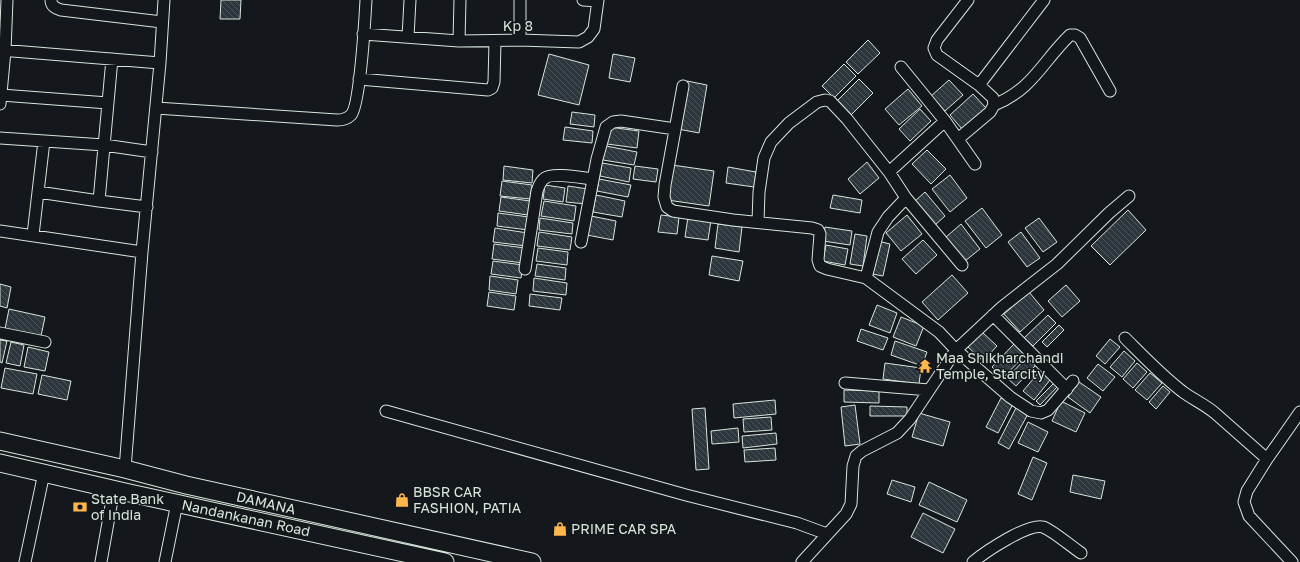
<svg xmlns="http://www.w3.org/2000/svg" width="1300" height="562" font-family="'Golos Text',sans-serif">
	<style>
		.building { fill: url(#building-back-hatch); stroke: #d8e6dc }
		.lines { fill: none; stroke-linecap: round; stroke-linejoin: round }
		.minor-casing { stroke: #d8e6dc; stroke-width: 13 }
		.primary-casing { stroke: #d8e6dc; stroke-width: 19 }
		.minor { stroke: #14181c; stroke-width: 11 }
		.primary { stroke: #14181c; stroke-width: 17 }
		.labels { text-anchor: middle; stroke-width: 3; stroke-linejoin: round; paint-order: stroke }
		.street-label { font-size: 14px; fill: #d8e6dc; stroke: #14181c }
		.poi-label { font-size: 14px; fill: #d8e6dc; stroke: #14181c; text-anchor: start }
	</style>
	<defs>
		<pattern id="building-back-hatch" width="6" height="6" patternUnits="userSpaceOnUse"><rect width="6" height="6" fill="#2c363c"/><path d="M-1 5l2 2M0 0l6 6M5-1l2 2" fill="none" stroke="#4a5358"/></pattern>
	</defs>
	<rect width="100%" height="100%" fill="#14181c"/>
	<path class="building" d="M221 0H241L240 19H220Z
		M868 40 880 53 858 74 846 62Z
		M549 54 589 65 579 105 538 95Z
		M613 54 635 58 630 82 609 78Z
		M844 64 856 76 834 98 822 86Z
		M859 79 873 93 850 116 836 102Z
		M949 80 963 95 945 111 931 96Z
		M687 81 707 85 699 133 678 129Z
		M908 89 922 106 899 125 885 109Z
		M973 94 986 108 962 129 950 115Z
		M920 109 931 121 910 141 899 129Z
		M572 112 595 115 594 127 570 124Z
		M565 127 593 131 592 143 563 140Z
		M609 127 639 131 637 148 607 144Z
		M606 146 637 152 634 165 603 160Z
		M927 150 946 169 931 184 912 164Z
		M867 162 879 178 860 194 848 179Z
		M602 163 631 168 629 182 600 176Z
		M672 165 714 171 709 206 667 200Z
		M504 166 533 170 532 183 503 180Z
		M635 166 658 169 656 182 633 179Z
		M728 167 756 172 754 187 726 183Z
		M950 175 967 198 950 212 932 189Z
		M599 179 631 185 628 197 597 191Z
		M502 181 532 185 530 199 500 196Z
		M545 185 565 188 563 202 543 199Z
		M568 186 588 189 586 204 566 202Z
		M925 192 945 216 934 226 914 202Z
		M596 195 625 201 622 217 593 212Z
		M833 195 862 200 860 213 830 208Z
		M501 197 530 201 528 215 499 211Z
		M544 201 576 206 574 221 541 216Z
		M982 208 1002 235 986 248 965 221Z
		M1128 210 1146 230 1110 265 1091 246Z
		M498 213 529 217 528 230 497 226Z
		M661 215 679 217 677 234 658 232Z
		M907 215 922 234 901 251 886 233Z
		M591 216 616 221 613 240 587 235Z
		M688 217 711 220 708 240 685 237Z
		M540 218 573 223 572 234 539 230Z
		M1039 218 1057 242 1043 252 1025 228Z
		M718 224 742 227 739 252 715 248Z
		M961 224 980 249 965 261 946 237Z
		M825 227 852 231 850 245 823 241Z
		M495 228 528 233 526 246 493 242Z
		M539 232 572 237 570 250 537 246Z
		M1021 232 1040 258 1027 267 1008 242Z
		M855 234 867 236 863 266 850 264Z
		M923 240 937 255 916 274 902 259Z
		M878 241 890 244 883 276 872 274Z
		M494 244 525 248 523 263 492 259Z
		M826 245 848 249 845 265 823 261Z
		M538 248 568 252 567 265 536 261Z
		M712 256 743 261 739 281 709 275Z
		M493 261 523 265 521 278 491 274Z
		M537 264 566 268 565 280 535 276Z
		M952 275 968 293 938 320 922 302Z
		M490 276 518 280 516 294 489 290Z
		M534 278 567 283 566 295 533 291Z
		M0 284 11 287 7 308 0 306Z
		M1066 285 1080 301 1062 317 1048 301Z
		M489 292 516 296 514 310 487 306Z
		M1029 292 1044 310 1020 332 1004 314Z
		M530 294 562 298 560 310 529 306Z
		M877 305 897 313 890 333 869 325Z
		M9 309 45 317 41 336 5 329Z
		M1048 315 1056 323 1033 346 1024 338Z
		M901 317 924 326 916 346 893 337Z
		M1059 325 1064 330 1047 347 1042 342Z
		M861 329 888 338 883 350 857 341Z
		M982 332 997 346 983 361 968 347Z
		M1110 339 1120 347 1105 364 1096 356Z
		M0 340 7 341 2 363 0 362Z
		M895 341 927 352 922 366 891 355Z
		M11 342 24 345 20 366 6 363Z
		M1014 344 1025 355 1003 378 992 367Z
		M28 347 49 352 45 371 24 367Z
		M1124 351 1135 361 1122 377 1110 367Z
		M1027 357 1036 365 1016 386 1007 378Z
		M885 363 921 368 919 384 883 379Z
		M1137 363 1147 372 1133 388 1123 379Z
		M1098 364 1115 377 1103 391 1087 378Z
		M5 368 37 374 33 394 1 388Z
		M1040 371 1050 380 1034 400 1023 391Z
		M1150 373 1162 383 1147 400 1135 390Z
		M42 375 71 381 67 400 38 394Z
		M1079 382 1101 397 1090 413 1068 397Z
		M1054 383 1058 386 1040 405 1036 401Z
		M1163 386 1170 392 1156 409 1149 402Z
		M844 390 879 391V403L844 402Z
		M1001 398 1013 404 998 433 986 427Z
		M775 400 776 414 734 418 733 404Z
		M1061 401 1085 413 1076 432 1052 421Z
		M855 405 860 444 845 446 841 407Z
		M870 406 907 407V416H870Z
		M1017 406 1029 412 1009 449 998 443Z
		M705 408 709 469 696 470 692 409Z
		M919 413 950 422 943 446 912 437Z
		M771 417 772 430 744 432 743 419Z
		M1028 422 1048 432 1038 452 1018 443Z
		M738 428 739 442 712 444 711 431Z
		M776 433 777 444 743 448 742 436Z
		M775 448 776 460 745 462 744 450Z
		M1033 457 1047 463 1032 500 1018 494Z
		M1073 475 1105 481 1101 499 1070 492Z
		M892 480 915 487 911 502 887 494Z
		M929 482 967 500 957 522 919 505Z
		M923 513 955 529 943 553 911 537Z"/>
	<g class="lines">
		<defs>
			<path id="minor" d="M51 0C51 6 55 8 61 10L162 22
				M583 0 598 1
				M363 34 459 41 520 40 579 42 588 37 594 29 598 0
				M408 37 410 0
				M520 40V0
				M459 41 460 0
				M0 50 160 63
				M112 59 99 201 147 207
				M901 67 945 121 975 164
				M359 79 488 90 492 88 494 82 495 41
				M979 85 1044 0
				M683 86 665 185 664 197 667 207 673 211 733 220 812 228 818 230 820 234 818 260 820 266 827 269 866 278 939 332 956 350 1010 397 1031 411 1041 413 1048 410 1073 381
				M1 95 108 103
				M0 104 5 51 7 0
				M994 105C1033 89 1042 62 1070 35H1075L1080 38 1110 91
				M156 108 337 120C342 120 347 119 351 115 360 106 365 18 366 0
				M0 138 104 145 152 152
				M958 139 990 112 994 105 993 98 979 85 937 55 934 48 937 40 968 0
				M889 172 945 121
				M38 192 44 141
				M758 222 759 192 764 158 771 142 789 123 817 102 825 100 830 101 847 119 889 172 906 198 962 265
				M0 231 142 252
				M33 235 38 192 99 201
				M581 242 597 159 606 127 613 122 621 121 675 129
				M525 269 537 191C539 186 540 181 545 178 553 172 583 178 593 179
				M866 278 878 232 888 217 906 198
				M993 315 1067 389
				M0 333 45 342
				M1125 338C1144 357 1162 376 1183 392 1194 400 1206 405 1216 414 1233 429 1250 444 1267 459
				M845 383 929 390
				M386 411 686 495 797 523 827 534
				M125 469 142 252 160 63 164 0
				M25 562 44 473
				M101 562 114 489
				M165 562 177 503
				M802 562 846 514 851 504 853 466 856 456 862 451 897 433 910 419 956 350 1002 307 1057 264 1109 213 1129 196
				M973 562C985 552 1028 523 1043 527 1052 530 1072 547 1081 553
				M1292 562 1249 516 1244 502 1247 491 1267 459 1300 412"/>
			<path id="primary" d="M0 441 125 469 186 485 532 562
				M0 463 125 492 445 562"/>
		</defs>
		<use href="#minor" class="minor-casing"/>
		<use href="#primary" class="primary-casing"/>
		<use href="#minor" class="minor"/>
		<use href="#primary" class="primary"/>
	</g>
	<defs>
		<symbol id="temple-bare" viewBox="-9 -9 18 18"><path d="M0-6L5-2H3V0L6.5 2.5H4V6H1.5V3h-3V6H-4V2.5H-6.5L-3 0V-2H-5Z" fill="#ffb74d" stroke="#14181c" stroke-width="2.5" paint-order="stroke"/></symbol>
		<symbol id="shop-bare" viewBox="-9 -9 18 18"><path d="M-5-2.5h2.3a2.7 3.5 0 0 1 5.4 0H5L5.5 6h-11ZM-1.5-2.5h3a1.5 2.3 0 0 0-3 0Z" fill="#ffb74d" stroke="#14181c" stroke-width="2.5" paint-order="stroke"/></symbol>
		<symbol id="bank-bare" viewBox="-9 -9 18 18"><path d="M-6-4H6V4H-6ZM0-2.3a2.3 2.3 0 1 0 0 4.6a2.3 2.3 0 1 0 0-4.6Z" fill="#ffb74d" stroke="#14181c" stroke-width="2.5" paint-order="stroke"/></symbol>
	</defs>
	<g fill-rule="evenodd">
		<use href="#temple-bare" x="915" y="356" width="20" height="20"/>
		<use href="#shop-bare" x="392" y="490" width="20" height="20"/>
		<use href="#bank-bare" x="70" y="497" width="20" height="20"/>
		<use href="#shop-bare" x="550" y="519" width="20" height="20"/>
	</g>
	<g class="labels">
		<g class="street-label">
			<text x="518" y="31">Kp 8</text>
			<text transform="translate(266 503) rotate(13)" y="5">DAMANA</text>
			<text transform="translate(246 518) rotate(12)" y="5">Nandankanan Road</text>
		</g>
		<g class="poi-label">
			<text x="936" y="363">Maa Shikharchandi<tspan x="936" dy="16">Temple, Starcity</tspan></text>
			<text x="413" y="497">BBSR CAR<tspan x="413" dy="16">FASHION, PATIA</tspan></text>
			<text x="91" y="504">State Bank<tspan x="91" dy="16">of India</tspan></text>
			<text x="571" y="534">PRIME CAR SPA</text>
		</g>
	</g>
</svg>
